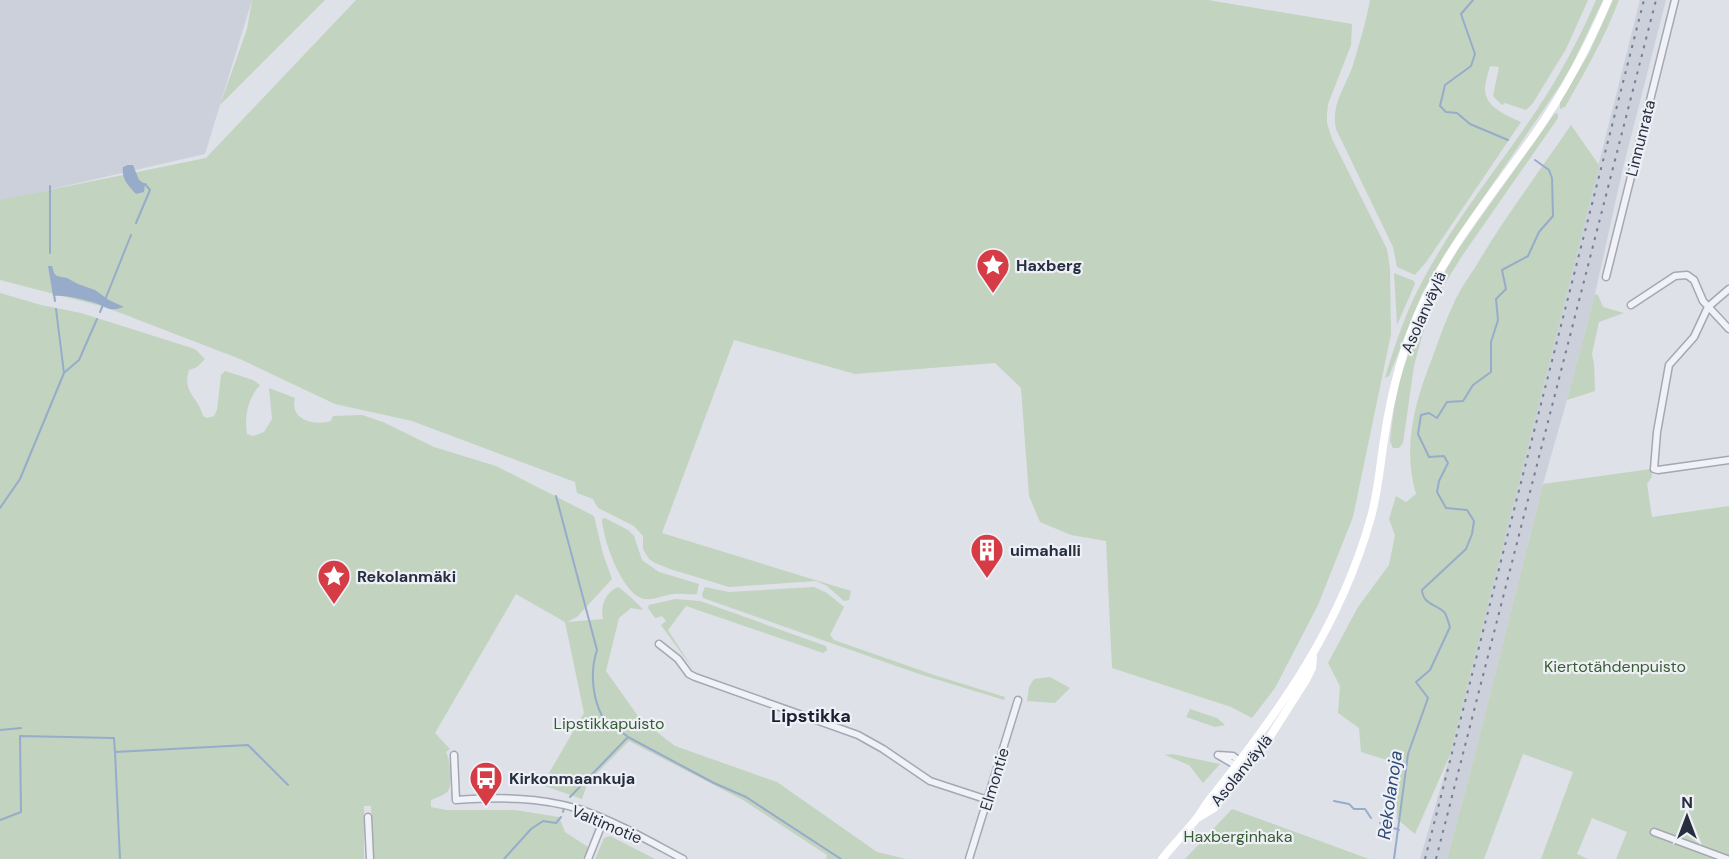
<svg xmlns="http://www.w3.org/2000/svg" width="1729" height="859" font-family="'DM Sans',sans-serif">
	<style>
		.built { fill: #ccd0db }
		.green { fill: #c2d3bf }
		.water { fill: #97accb }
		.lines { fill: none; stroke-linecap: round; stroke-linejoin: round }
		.stream { stroke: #97accb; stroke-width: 2 }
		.minor-casing { stroke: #a3a8b2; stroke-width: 9 }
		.minor { stroke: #f1f2f7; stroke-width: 6 }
		.secondary { stroke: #fff; stroke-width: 8 }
		.rail { stroke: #777f93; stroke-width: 2; stroke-dasharray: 3 6; stroke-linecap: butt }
		.labels { text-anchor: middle; stroke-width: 4.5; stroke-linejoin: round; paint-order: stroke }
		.street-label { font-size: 16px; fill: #262e40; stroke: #eef0f6 }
		.poi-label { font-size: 16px; font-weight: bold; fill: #262e40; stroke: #eef0f6; text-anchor: start }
		.park-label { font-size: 16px; fill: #375d33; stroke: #eef0f6 }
		.neighbourhood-label { font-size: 18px; font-weight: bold; fill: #191f31; stroke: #eef0f6 }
		.water-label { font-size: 18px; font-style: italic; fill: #2e4976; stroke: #eef0f6 }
	</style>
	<rect width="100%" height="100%" fill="#dee1e8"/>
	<path class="built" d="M0 0H252L205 154 0 201Z
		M1640 0H1666L1623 168 1595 294 1567 400 1543 484 1472 766 1447 859H1420L1450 755Z"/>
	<path class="green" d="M252 0H325L220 105 247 29Z
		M356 0H1208L1352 24 1351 45 1328 104 1327 114V123L1332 139 1387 249 1390 269 1391 334 1353 517 1318 605 1275 688 1252 718 1231 707 1112 668 1106 541 1071 535 1040 522 1029 496 1021 388 995 363 855 374 734 340 662 533 851 591 849 600 844 601 827 586 816 581 729 587 670 569 655 563 649 559 643 549V536L634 526 598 508 593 499 577 493 575 482 412 421 335 404 240 359 105 307 0 280V200L206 158Z
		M1370 0H1588L1566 49 1533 103 1526 110 1505 103 1502 105 1493 96 1499 67 1490 66C1488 73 1485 83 1485 90 1486 108 1508 116 1521 122L1427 261 1415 275 1397 267 1393 247 1336 129C1331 105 1344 89 1352 68 1359 45 1366 23 1370 0Z
		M1596 0H1603L1574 61 1561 84 1444 255 1422 294 1389 376 1385 378C1395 344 1406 311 1423 280 1453 223 1494 173 1530 120 1556 82 1578 42 1596 0Z
		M1613 0H1619C1605 37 1585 72 1565 107L1560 109V102L1589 53Z
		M1555 113 1558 114V118L1462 256 1436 298 1422 336 1414 366 1403 443 1399 448H1393L1390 441 1394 408 1400 379 1422 314 1437 285 1459 248Z
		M1571 125 1599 165 1450 755 1415 834 1397 819 1395 773 1387 760 1361 752 1359 728 1338 713 1340 686 1328 663 1358 607 1389 565 1395 535 1389 519 1396 496 1406 502 1416 494C1402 447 1415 401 1433 356 1439 339 1445 322 1453 305 1459 291 1468 278 1476 266 1505 217 1539 172 1571 125Z
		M1394 273 1414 281 1415 284 1397 325Z
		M0 293 41 305 81 313 195 349 205 359 197 367 189 370C182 393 198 396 203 416L207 418 214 416 217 410 221 375 225 371 253 380 260 385C248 398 244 417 247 434L253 436 264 432 272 419 269 388 295 398C289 420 315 426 331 421L333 416 362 415 383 422 434 447 496 466 594 516 603 554 612 579 577 617 567 622 603 619C600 606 605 593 618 587 622 589 641 606 643 610L631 608 619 618 606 671 640 719 675 746 777 782 877 852 906 859H826L827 855 743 800 629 741 588 782 582 799 542 785 584 713 565 622 516 594 435 733 450 749 446 752C450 759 453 784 448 791 445 795 436 798 431 800V807L446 810H515L559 817 565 832 588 847 583 859H373L371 806H364V859H0Z
		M1595 294 1598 295 1603 307 1624 313 1599 322 1592 354 1594 364 1595 391 1567 400Z
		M1651 469 1652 477 1647 484 1652 517 1729 506V859H1616L1627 832 1592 818 1577 854 1588 859H1541L1573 772 1523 754 1484 859H1447L1472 766 1543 484Z
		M605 518 628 530 634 536 642 560 659 572 699 584 697 594C689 595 681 593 673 594 663 595 651 602 641 598 621 590 603 540 602 519Z
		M705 587 729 592 814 587 827 593 844 607 830 635 834 640 934 675 1005 697 1004 700 919 674 703 598 702 594Z
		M675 599 700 601 826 646 827 650 823 653 686 606 668 630 693 669 661 625 666 621 662 616 655 618 648 608 649 605Z
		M1050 677 1070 688 1055 703 1027 701 1029 687 1034 679Z
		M1190 709 1217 718 1225 725 1215 727 1186 717Z
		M1172 754 1220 764 1203 783 1189 765 1165 755Z
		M1232 809 1369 859H1185Z
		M610 836 655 859H595L604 838Z"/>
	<path class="water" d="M128 165H133L139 180 145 184 144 192 136 194C129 186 121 179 123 167Z
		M48 266H52L54 273 57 276 67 278 78 284 95 290 109 300 124 307C107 313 107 306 92 302 79 299 66 295 53 296Z"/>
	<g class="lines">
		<path class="stream" d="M1473 0 1461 14 1475 54 1471 66 1445 85 1440 106 1446 112 1457 113 1470 124 1508 140
			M136 223 150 190 145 184
			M50 253V186
			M54 294 55 301
			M105 300 131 235
			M100 312 103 305
			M65 372 79 360 97 319
			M556 496 597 650C590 671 592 696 602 716 606 724 621 731 628 737
			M0 508 20 479 64 373 56 309
			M0 730 21 728
			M570 797 628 737 714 783 746 797 841 859
			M1334 801 1349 804 1354 809H1365L1371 818
			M563 812 564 808
			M0 820 21 812 20 736 114 738 115 752
			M1380 823 1399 830
			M120 859 115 752 248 745 288 785
			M504 859 531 829 543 821 556 823 561 817
			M1394 859 1408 754 1428 698 1416 682 1430 670 1450 627C1449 624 1447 617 1445 613 1437 604 1423 605 1422 590L1466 549 1472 534 1474 521 1467 510 1446 508 1437 492 1439 481 1448 463 1444 456 1429 457 1418 434 1421 415 1429 413 1437 418 1447 402 1463 401 1473 385 1491 372V342L1498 320 1496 299 1506 289 1502 270 1528 256 1539 232 1553 216 1552 178 1549 170 1535 160"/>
		<defs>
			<path id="minor" d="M1606 277 1675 0
				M1729 289 1708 307 1694 337 1669 365 1657 432 1654 469 1658 470 1729 460
				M1631 305 1675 276 1687 275 1694 280 1703 301 1729 329
				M659 644 678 659 689 674 695 677 858 735 883 749 930 781 988 800
				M454 755 456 800C497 797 539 797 579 809 615 821 649 841 683 859
				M1218 755 1233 756 1242 763
				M1218 755 1237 766
				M368 817 370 859
				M1654 832 1727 859
				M588 859 604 819
				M969 859 1018 700"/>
		</defs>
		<use href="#minor" class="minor-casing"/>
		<use href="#minor" class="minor"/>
		<path class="secondary" d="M1199 817 1214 808 1271 735 1306 680 1312 668 1313 657
			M1162 859C1173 845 1186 832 1197 818 1203 810 1207 801 1214 794 1282 708 1341 625 1371 517 1378 492 1380 466 1384 440 1391 392 1403 346 1423 303 1452 242 1496 189 1535 134 1564 92 1588 47 1608 0"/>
		<path class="rail" d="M1425 859 1644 0
			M1436 859 1656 0"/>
	</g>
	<defs>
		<symbol id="sight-pin" viewBox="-11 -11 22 30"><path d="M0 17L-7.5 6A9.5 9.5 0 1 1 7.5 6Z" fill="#d53c46" stroke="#eef0f6"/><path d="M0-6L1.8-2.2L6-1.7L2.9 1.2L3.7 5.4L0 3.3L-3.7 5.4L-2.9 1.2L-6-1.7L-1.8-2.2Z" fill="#fff"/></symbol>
		<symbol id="building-pin" viewBox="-11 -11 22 30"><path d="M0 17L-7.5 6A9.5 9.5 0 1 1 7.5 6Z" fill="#d53c46" stroke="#eef0f6"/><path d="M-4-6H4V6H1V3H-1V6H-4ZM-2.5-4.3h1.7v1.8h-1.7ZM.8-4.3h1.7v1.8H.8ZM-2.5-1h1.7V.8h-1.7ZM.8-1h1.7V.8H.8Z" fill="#fff"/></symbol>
		<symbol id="bus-pin" viewBox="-11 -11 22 30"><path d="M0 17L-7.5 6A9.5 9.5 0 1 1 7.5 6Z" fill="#d53c46" stroke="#eef0f6"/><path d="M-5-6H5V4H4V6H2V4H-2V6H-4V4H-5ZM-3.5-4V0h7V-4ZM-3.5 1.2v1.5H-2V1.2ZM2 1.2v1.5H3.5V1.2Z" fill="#fff"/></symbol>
	</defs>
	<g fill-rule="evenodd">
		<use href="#sight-pin" x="974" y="246" width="38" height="52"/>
		<use href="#building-pin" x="968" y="531" width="38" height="52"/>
		<use href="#sight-pin" x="315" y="557" width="38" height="52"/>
		<use href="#bus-pin" x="467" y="759" width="38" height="52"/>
	</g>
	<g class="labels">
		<g class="street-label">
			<text transform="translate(1640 138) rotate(-76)" y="6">Linnunrata</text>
			<text transform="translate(1423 312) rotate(-66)" y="6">Asolanväylä</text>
			<text transform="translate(1241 770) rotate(-51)" y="6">Asolanväylä</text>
			<text transform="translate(994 779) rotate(-73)" y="6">Elmontie</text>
			<text transform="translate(607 824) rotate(23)" y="6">Valtimotie</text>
		</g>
		<g class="poi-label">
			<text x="1016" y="271">Haxberg</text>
			<text x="1010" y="556">uimahalli</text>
			<text x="357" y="582">Rekolanmäki</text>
			<text x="509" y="784">Kirkonmaankuja</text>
		</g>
		<g class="park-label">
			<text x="1615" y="672">Kiertotähdenpuisto</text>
			<text x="609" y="729">Lipstikkapuisto</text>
			<text x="1238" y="842">Haxberginhaka</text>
		</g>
		<g class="neighbourhood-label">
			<text x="811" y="722">Lipstikka</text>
		</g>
		<g class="water-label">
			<text transform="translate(1390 795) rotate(-82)" y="6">Rekolanoja</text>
		</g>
	</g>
	<g transform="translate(1687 817)" stroke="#eef0f6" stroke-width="4.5" paint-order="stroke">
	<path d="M0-4.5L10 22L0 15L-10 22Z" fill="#262e40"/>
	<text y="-9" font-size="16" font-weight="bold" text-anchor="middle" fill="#262e40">N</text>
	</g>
</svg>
